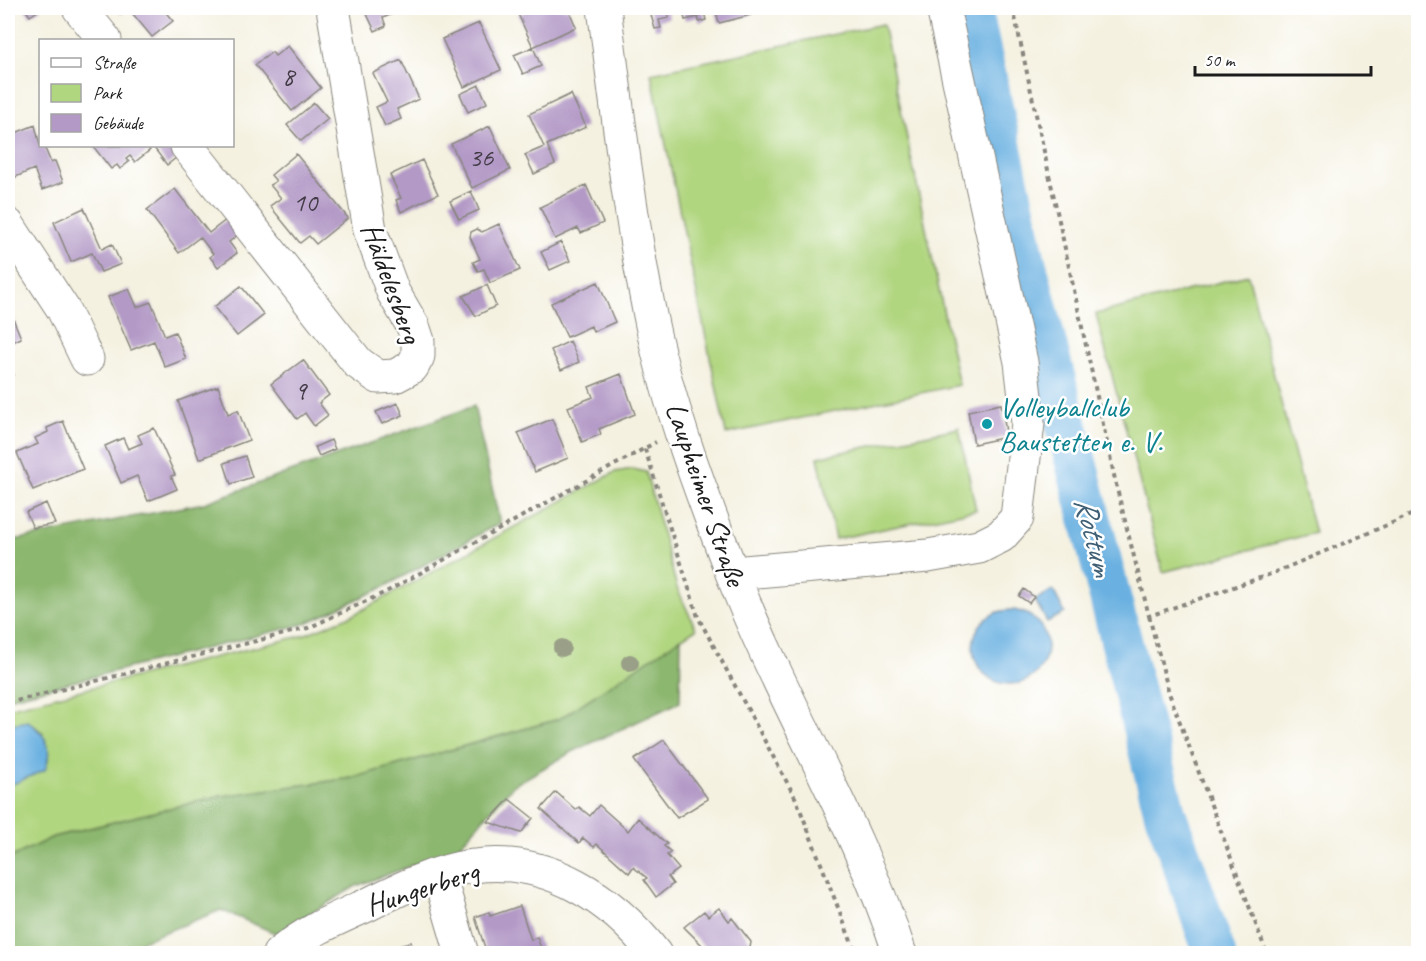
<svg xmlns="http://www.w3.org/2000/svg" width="1426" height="961" font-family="Caveat,sans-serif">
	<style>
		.green { fill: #b1d680; stroke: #66794e; stroke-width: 1.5 }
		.forest { fill: #8cb76e; stroke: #546a45; stroke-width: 1.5 }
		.water { fill: #6ab1e1; stroke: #43667e; stroke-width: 1.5 }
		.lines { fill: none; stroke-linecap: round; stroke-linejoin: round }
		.river { stroke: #6ab1e1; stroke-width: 42 }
		.building { fill: #b299c6 }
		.minor-casing { stroke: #88867e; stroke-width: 35 }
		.path { stroke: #88867e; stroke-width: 4; stroke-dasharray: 4.5 4.5; stroke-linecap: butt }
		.minor { stroke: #fff; stroke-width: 33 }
		.tree { fill: #9aa087 }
		.culture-dot { fill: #0f9aa8; stroke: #fff; stroke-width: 2 }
		.labels { text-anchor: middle; stroke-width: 5; stroke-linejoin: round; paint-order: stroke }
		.number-label { font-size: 27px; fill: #423b46 }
		.street-label { font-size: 30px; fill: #1c1c1c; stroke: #fff }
		.culture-label { font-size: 30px; fill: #0d838f; stroke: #fff; text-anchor: start }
		.water-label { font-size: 32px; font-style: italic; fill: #3f5f75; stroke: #fff }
	</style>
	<rect width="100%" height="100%" fill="#fff"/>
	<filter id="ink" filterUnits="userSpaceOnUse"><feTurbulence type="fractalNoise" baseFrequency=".0167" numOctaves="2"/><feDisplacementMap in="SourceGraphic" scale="12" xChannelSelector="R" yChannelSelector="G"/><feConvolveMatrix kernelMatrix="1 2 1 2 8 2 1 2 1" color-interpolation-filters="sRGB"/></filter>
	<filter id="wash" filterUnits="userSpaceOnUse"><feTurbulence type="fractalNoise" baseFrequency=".008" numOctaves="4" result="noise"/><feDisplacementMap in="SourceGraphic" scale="24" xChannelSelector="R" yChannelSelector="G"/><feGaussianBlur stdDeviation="1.35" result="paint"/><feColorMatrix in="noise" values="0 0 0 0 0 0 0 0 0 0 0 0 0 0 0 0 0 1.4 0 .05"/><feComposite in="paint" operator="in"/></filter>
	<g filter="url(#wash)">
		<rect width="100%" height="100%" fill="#f4f1e0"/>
		<path class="green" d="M883 24 959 385 726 434 651 73Z
			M1248 275 1315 533 1163 572 1096 314Z
			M959 428 976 510 835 539 818 457Z
			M632 469 646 472 677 588 696 629 559 719 352 778 215 797 53 837 8 859V786L13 783 43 733 28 721 8 725V708L301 636 353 615 615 472Z"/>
		<path class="forest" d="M474 406 500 523 382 588 304 624 8 698V541L204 503Z
			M681 638 680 702 572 752 514 785 455 850 356 886 277 934 221 910 112 953 8 954V859L53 837 215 797 352 778 559 719Z"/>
		<path class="water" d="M1053 590 1065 613 1047 622 1035 600Z
			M973 647a37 37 0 1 1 74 0a37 37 0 1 1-74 0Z
			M28 721C46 735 54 747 45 770L8 786V725Z"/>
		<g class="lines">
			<path class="river" d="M971 8 1025 262 1165 813 1215 954"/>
		</g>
		<g id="blocks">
			<path class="building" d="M24 8H42L30 16Z
				M116 8H162L173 21 152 37 128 8 121 14Z
				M375 8H406L383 18 386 26 375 31 366 12Z
				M451 8H467L454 13Z
				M533 8H568L576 27 533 47 518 14Z
				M649 8H673L674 10 668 12 669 18 659 20 661 28 655 29Z
				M682 8H703L706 20 699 22 698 17 685 20Z
				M715 8H749L751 15 719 23Z
				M479 23 501 70 464 87 442 39Z
				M288 46 321 88 292 111 255 65 272 52 275 56Z
				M533 47 541 66 523 74 514 55Z
				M401 60 419 99 397 109 401 119 385 126 376 107 387 102 373 73Z
				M479 85 487 103 468 112 460 94Z
				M571 94 586 127 547 145 555 164 534 174 525 155 544 147 529 114Z
				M314 103 328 119 301 141 287 125Z
				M8 121 13 134 35 125 40 146H44L51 163 55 161 63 182 42 190 34 169 11 179 8 169Z
				M490 126 510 170 472 188 451 144Z
				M93 146H147L150 150 135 162 130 156 126 159 129 162 120 169 117 165 111 169Z
				M157 146H174L181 154 167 165 154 148Z
				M296 154 348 218 316 244 309 236 300 243 270 206 281 198 270 185 276 181 271 175Z
				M422 160 438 194 401 212 396 200 401 198 390 175Z
				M586 185 603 223 581 233 578 228 555 239 540 207Z
				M175 189 209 233 231 216 243 231 229 242 237 253 218 267 210 257 213 254 200 237 179 253 147 210Z
				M471 191 479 210 459 219 450 201Z
				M84 208 102 249 112 244 121 264 101 272 92 253 71 262 54 222Z
				M499 224 520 270 490 283 484 269 478 271 473 262 480 259 470 237 471 232 477 229 482 232Z
				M561 242 570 261 550 270 541 252Z
				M598 282 615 322 593 332 591 326 567 337 551 303Z
				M487 285 496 306 476 316 463 296Z
				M241 286 264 315 237 336 214 307Z
				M129 289 137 307 151 302 165 336 175 332 186 359 165 367 154 341 131 350 108 297Z
				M8 306 21 338 8 344Z
				M570 341 579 362 561 370 551 350Z
				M303 360 329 395 319 403 328 415 314 426 305 413 297 419 271 384Z
				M8 362 14 375 8 378Z
				M621 374 635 414 599 429 601 434 582 442 568 407 593 397 589 387Z
				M218 386 228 414 238 410 249 440 199 459 178 401Z
				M398 403 403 415 382 424 376 412Z
				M1001 404 1007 437 974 444 968 411Z
				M552 419 568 458 535 472 518 433Z
				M63 421 83 469 33 490 17 453 38 444 35 438 48 432 47 428Z
				M154 428 175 475 171 476 177 489 148 501 137 476 121 483 105 446 123 438 128 449 142 443 138 435Z
				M331 440 335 449 319 456 315 447Z
				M245 456 252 477 231 484 224 463Z
				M46 503 55 524 33 528 26 512Z
				M1024 589 1034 597 1029 603 1019 596Z
				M664 740 708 799 677 818 634 760Z
				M556 792 576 810 579 807 590 816 599 805 628 831 638 818 667 844 664 846 671 852 667 855 679 869 668 877 673 884 656 897 644 880 647 878 633 867 629 873 597 844 594 847 583 838 579 843 541 809Z
				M509 799 533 818 521 833 488 822Z
				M520 906 531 940 537 937 543 954H487L475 917 489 912 490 916Z
				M719 908 729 921 732 918 751 942 749 954H703L707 950 684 927 704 911 708 916Z
				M411 942 415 954H389L397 950 396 947Z"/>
		</g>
	</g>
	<g filter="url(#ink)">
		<use href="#blocks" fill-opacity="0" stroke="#88867e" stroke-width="1.5"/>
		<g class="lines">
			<defs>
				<path id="minor" d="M79 8 105 40
					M604 8C618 114 630 220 652 325 670 410 701 492 732 573 782 702 857 821 900 954
					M187 146 358 363 378 377 395 376 412 367 418 356V341L413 326 393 292 370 230 333 8
					M8 225 63 309 87 359
					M733 573 928 556 979 547 1001 536 1017 518 1028 423 1021 362 943 8
					M439 875 462 954
					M279 954C305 932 336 919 367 905 399 889 438 870 474 866 547 856 612 898 655 954"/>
			</defs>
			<use href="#minor" class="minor-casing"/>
			<path class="path" d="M1013 8 1117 489 1149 616 1271 574 1418 512
				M645 449 698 617 796 799 856 954
				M1149 616 1169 693 1267 954
				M8 703 308 628 386 592 656 442"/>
			<use href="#minor" class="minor"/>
		</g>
		<g class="tree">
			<circle cx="562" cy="648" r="9"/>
			<circle cx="630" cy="663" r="9"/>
		</g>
	</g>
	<circle class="culture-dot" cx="987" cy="424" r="6"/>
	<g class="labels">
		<g class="number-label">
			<text x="288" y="85">8</text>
			<text x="481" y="166">36</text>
			<text x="305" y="211">10</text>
			<text x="300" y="399">9</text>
		</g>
		<g class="street-label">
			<text transform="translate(392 283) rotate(70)" y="10">Häldelesberg</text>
			<text transform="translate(706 494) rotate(71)" y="10">Laupheimer Straße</text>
			<text transform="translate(422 888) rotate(-18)" y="10">Hungerberg</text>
		</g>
		<g class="culture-label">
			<text x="999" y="417">Volleyballclub<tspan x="999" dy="34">Baustetten e. V.</tspan></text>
		</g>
		<g class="water-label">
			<text transform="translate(1095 536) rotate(76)" y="11">Rottum</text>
		</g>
	</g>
	<rect width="1426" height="961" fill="none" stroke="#fff" stroke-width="30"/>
	<rect x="39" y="39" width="195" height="108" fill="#ffffff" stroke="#a4a4a4" stroke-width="1.5"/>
	<rect x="51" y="58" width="30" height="9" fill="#ffffff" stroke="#a4a4a4" stroke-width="1.5"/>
	<text x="93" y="69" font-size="18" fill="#1c1c1c">Straße</text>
	<rect x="51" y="84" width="30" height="18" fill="#b1d680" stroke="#a4a4a4" stroke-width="1.5"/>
	<text x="93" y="99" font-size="18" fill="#1c1c1c">Park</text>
	<rect x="51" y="114" width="30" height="18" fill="#b299c6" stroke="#a4a4a4" stroke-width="1.5"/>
	<text x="93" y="129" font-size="18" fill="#1c1c1c">Gebäude</text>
	<path d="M1195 66v9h176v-9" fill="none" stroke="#1c1c1c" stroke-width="3"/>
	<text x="1204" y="66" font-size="18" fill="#1c1c1c" stroke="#ffffff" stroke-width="4.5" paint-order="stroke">50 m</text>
</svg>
